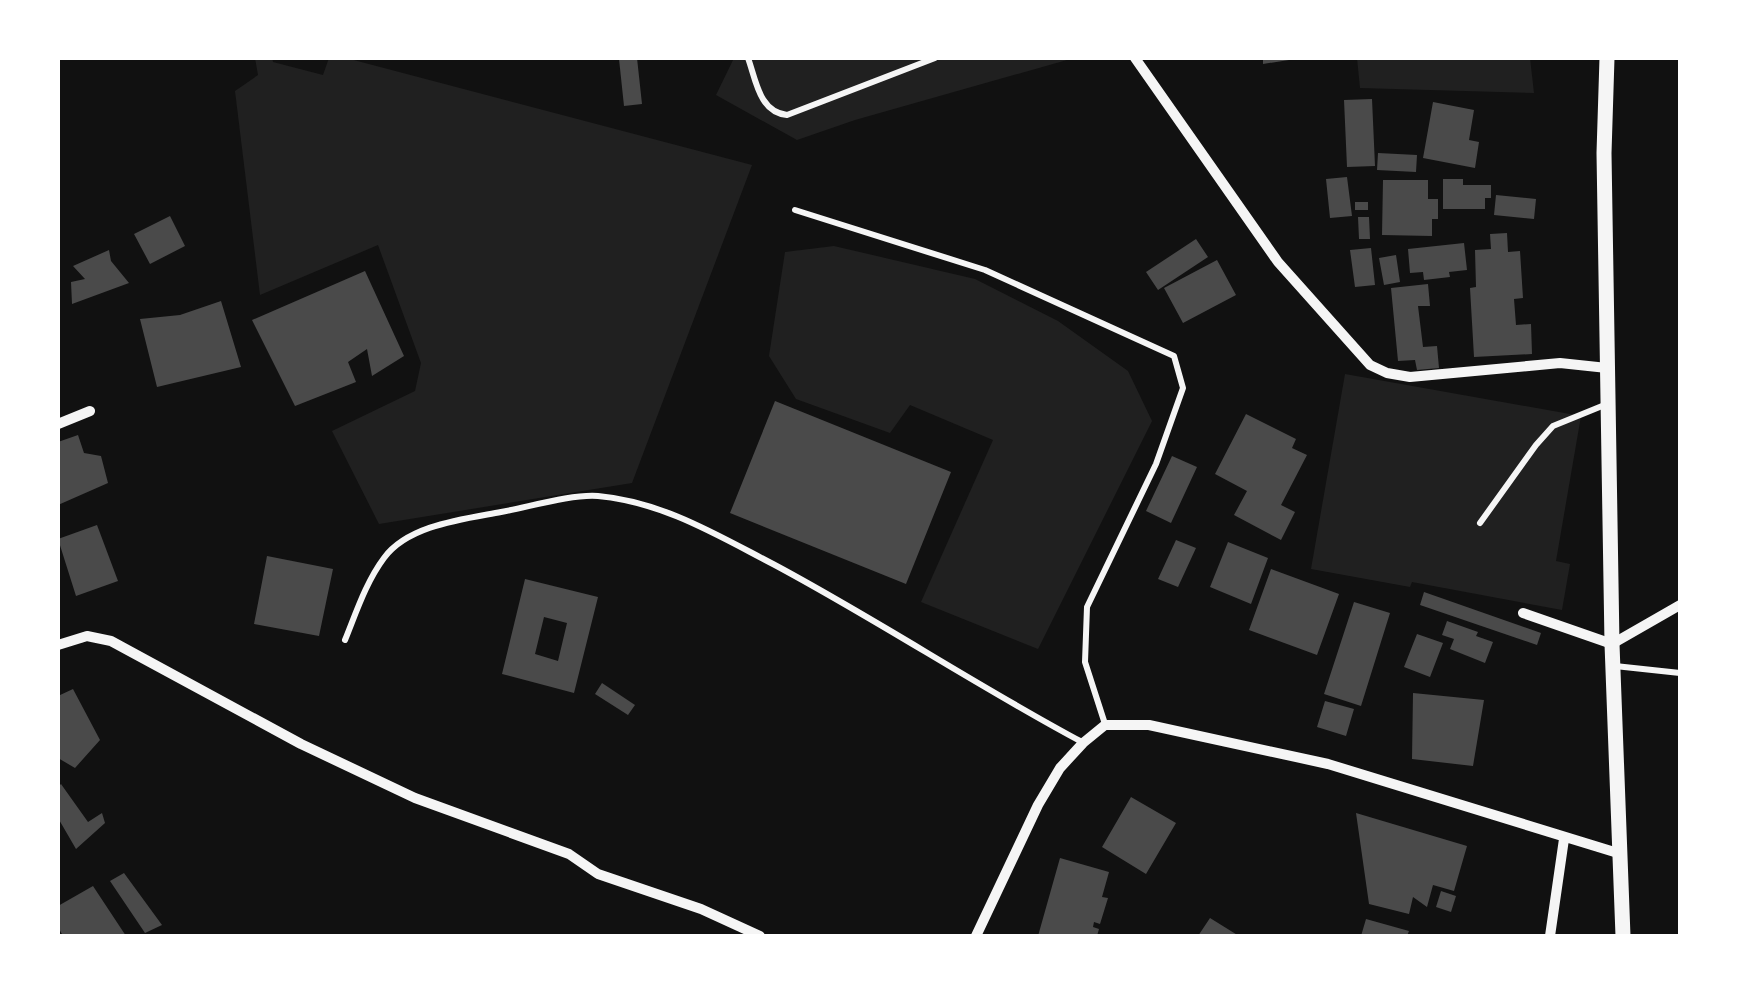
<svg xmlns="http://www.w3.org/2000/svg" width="1738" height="994" font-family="'DejaVu Sans',sans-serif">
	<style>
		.green { fill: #202020 }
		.building { fill: #4a4a4a; fill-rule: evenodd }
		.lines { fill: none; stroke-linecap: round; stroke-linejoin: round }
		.service { stroke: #f5f5f5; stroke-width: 6 }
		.minor { stroke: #f5f5f5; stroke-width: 10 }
		.secondary { stroke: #f5f5f5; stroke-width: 15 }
	</style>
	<rect width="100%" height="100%" fill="#111"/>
	<path class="green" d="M255 58H272L273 62 323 75 329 58H346L752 165 632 483 379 524 332 431 415 391 421 363 378 245 260 295 235 91 258 75Z
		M734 58H1074L855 120 797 140 716 95Z
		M1357 58H1530L1534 93 1360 88Z
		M834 246 975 279 1058 321 1128 371 1152 421 1038 649 921 602 993 440 910 405 890 433 796 399 769 356 785 252Z
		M1345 374 1581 416 1556 561 1570 564 1562 610 1412 582 1410 587 1311 569Z"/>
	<path class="building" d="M637 58 642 104 624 106 619 59Z
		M1263 58H1289V60L1263 64Z
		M1372 99 1375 166 1347 167 1344 100Z
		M1433 102 1474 110 1469 140 1479 142 1475 168 1423 158Z
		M1378 153 1417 155 1416 172 1377 170Z
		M1347 177 1352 216 1330 218 1326 179Z
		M1443 179H1463V185H1491V198H1485V209H1443Z
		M1383 180H1428V199H1438V219H1432V236L1382 235Z
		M1496 195 1536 199 1534 219 1494 215Z
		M1355 202H1368V210H1355Z
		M170 216 185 246 150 264 134 234Z
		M1358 217H1369L1370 239H1359Z
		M1507 233 1508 252 1520 251 1523 298 1514 299 1516 325 1531 324 1532 354 1474 357 1470 288 1476 287 1475 250 1491 249 1490 234Z
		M1196 239 1208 257 1158 290 1146 272Z
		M1464 243 1467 270 1449 272 1450 277 1424 280 1423 272 1410 273 1408 249Z
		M1371 248 1375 285 1355 287 1350 250Z
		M109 250 111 261 129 283 72 304 71 282 85 279 73 266Z
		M1396 255 1400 282 1384 285 1379 258Z
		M1217 260 1236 295 1183 323 1164 288Z
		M365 271 404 356 372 376 367 349 348 362 356 382 295 406 252 320Z
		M1428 284 1430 306H1418L1423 347 1437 346 1439 368 1417 370 1415 360 1398 361 1391 288Z
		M221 301 241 367 157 387 140 319 180 315Z
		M775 401 951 472 906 584 730 513Z
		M1246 414 1296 439 1292 448 1307 455 1281 505 1295 512 1281 540 1234 515 1247 491 1215 474Z
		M78 435 84 453 101 456 108 483 58 505V442Z
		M1172 456 1197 467 1171 523 1146 511Z
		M97 525 118 581 76 596 58 539Z
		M1176 540 1196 548 1178 587 1158 579Z
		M1228 542 1268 558 1251 604 1210 587Z
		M267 556 333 569 319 636 254 624Z
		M1271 569 1339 594 1317 655 1249 630Z
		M525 579 598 597 574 693 502 674ZM544 617 567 623 558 661 535 654Z
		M1424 592 1541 633 1537 645 1420 605Z
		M1354 602 1390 613 1361 706 1324 694Z
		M1447 621 1478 632 1476 636 1493 642 1485 663 1450 649 1454 639 1442 635Z
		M1417 634 1443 643 1430 677 1404 667Z
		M602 683 635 705 628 715 595 694Z
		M73 689 100 740 75 768 58 758V696Z
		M1413 693 1484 700 1473 766 1412 759Z
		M1325 701 1354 709 1346 736 1317 727Z
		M61 784 88 822 102 813 105 823 76 849 58 818V787Z
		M1131 797 1176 823 1146 874 1102 847Z
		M1356 813 1467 846 1454 891 1433 885 1427 907 1413 897 1409 914 1369 904Z
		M1060 858 1109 872 1102 897 1108 898 1100 924 1094 922 1093 927 1099 929 1097 936H1038Z
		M124 873 162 925 145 933 110 881Z
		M93 886 126 936H63L58 927V906Z
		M1441 891 1456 896 1451 912 1436 907Z
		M1210 918 1239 936H1198Z
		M1366 919 1409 931 1407 936H1361Z"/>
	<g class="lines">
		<path class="service" d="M748 58C756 80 759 112 787 115L935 58
			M795 210 985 270 1174 356 1183 388 1156 464 1087 607 1085 662 1105 724
			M1480 523 1536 445 1553 426 1607 404
			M345 640C356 613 366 582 384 558 408 525 464 519 501 512 529 507 571 494 598 496 663 502 717 535 773 564 878 620 977 686 1082 742
			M1615 666 1680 673"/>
		<path class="minor" d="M1135 58 1278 262 1370 365 1387 373 1410 377 1560 363 1607 368
			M58 424 90 411
			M1523 613 1612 644 1680 605
			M58 645 87 636 111 641 301 744 415 798 569 854 598 874 701 909 760 936
			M976 936 1038 805 1060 768 1083 743 1105 725H1149L1328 764 1621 854
			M1550 936 1564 839"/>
		<path class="secondary" d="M1607 58 1604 153 1612 644 1623 936"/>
	</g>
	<rect width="1738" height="994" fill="none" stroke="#ffffff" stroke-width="120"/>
</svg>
